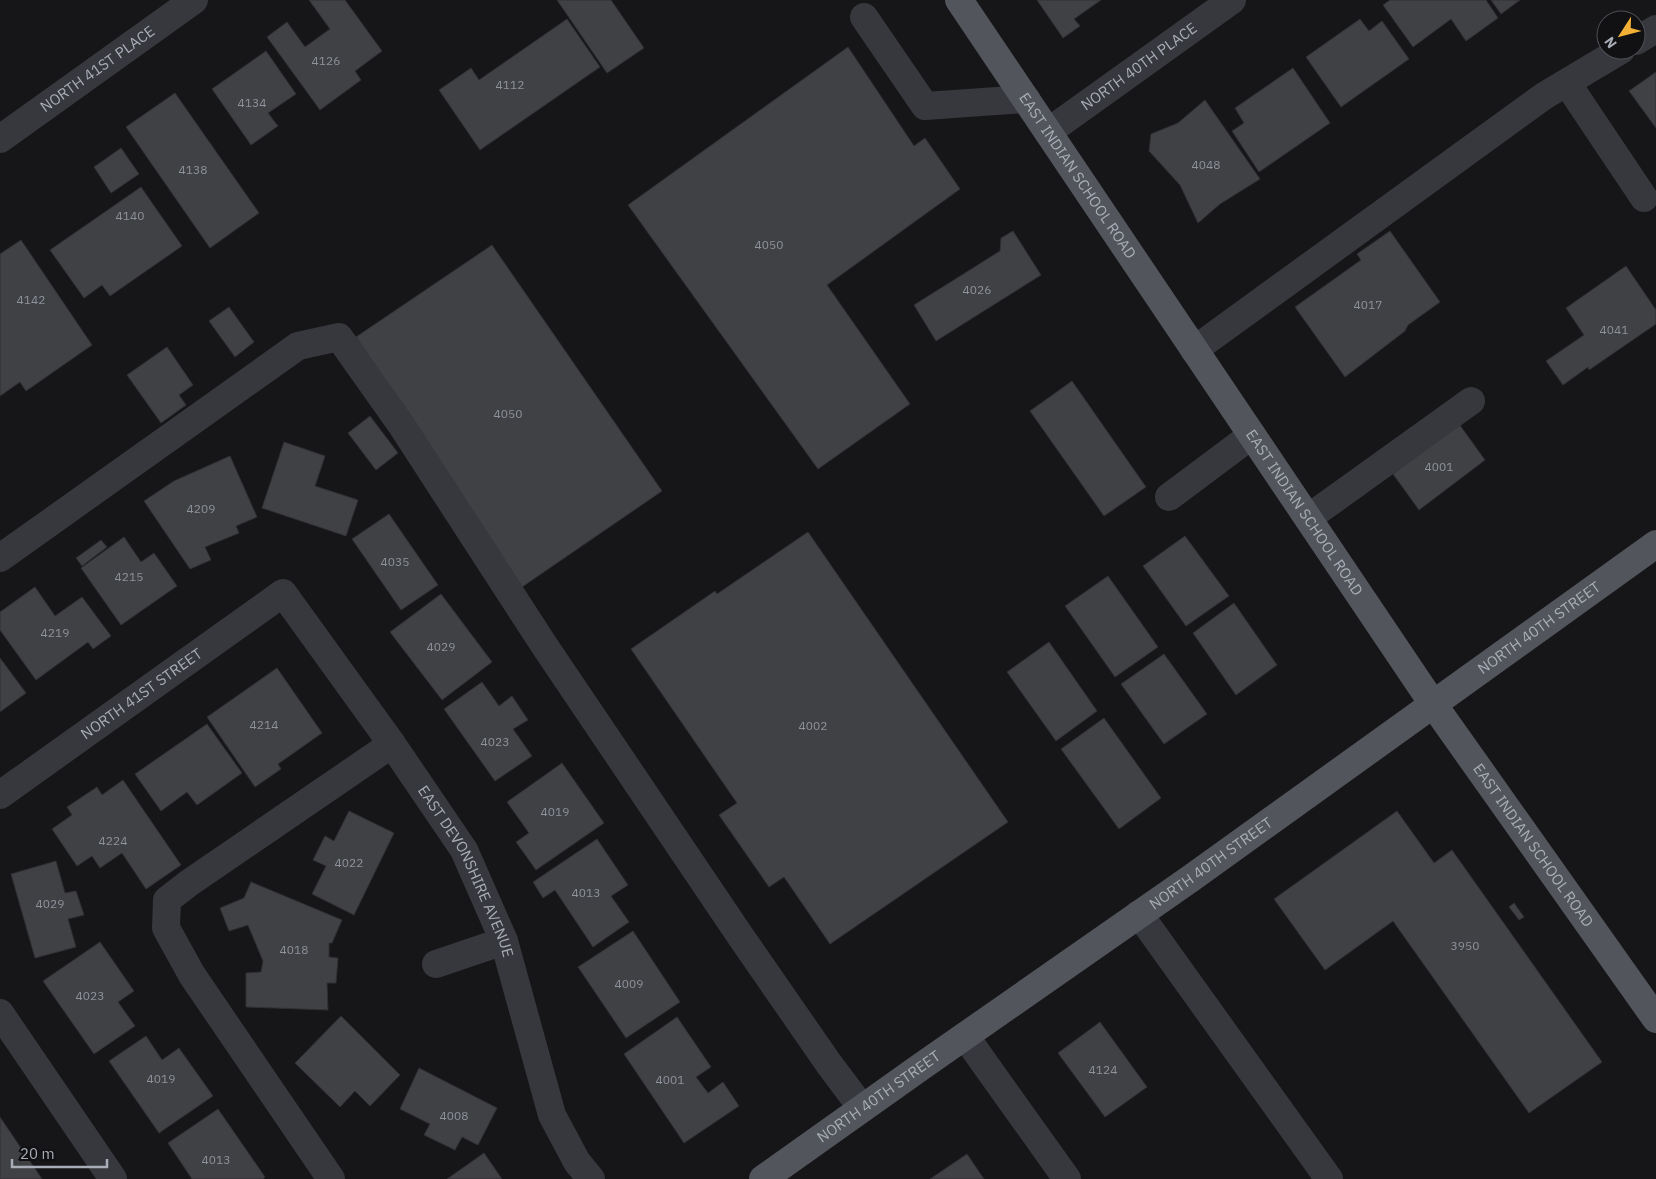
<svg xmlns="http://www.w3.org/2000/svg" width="1656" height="1179" font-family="'IBM Plex Sans',sans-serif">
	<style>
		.building { fill: #404145; stroke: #303034 }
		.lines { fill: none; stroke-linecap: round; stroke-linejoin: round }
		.minor { stroke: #37383d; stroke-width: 28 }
		.major { stroke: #53555c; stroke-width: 28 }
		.labels { text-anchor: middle; stroke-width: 4; stroke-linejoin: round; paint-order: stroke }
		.number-label { font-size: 12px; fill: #8e929b }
		.street-label { font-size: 15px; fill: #a8adb8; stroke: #111113 }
	</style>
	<rect width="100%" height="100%" fill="#161618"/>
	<path class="building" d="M309 0H345L382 51 355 71 361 80 320 110 267 37 287 22 305 47 330 29Z
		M557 0H611L644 48 607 73Z
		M1037 0H1101L1074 19 1080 26 1063 38Z
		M1390 0H1486L1498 18 1466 41 1451 19 1413 47 1383 5Z
		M1491 0H1520L1501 14Z
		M567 19 600 67 480 150 439 90 471 68 479 80Z
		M1360 19 1369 31 1382 21 1409 59 1341 107 1306 57Z
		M848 47 914 146 925 138 960 189 827 285 910 404 818 469 628 205Z
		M266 51 296 94 268 113 278 126 251 145 212 89Z
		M1293 68 1330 123 1259 172 1232 131 1244 123 1235 108Z
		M1656 72V128L1629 91Z
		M175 93 259 213 210 248 126 127Z
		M1205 100 1260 179 1220 204 1198 223 1180 185 1149 151 1151 134 1178 123Z
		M121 148 139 174 111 193 94 167Z
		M141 187 182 246 110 296 102 285 84 298 50 250Z
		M1013 231 1041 275 936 341 914 305 1000 251 1001 238Z
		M1390 231 1440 302 1408 325 1405 331 1345 377 1295 307 1361 260 1357 254Z
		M21 240 92 345 26 391 20 382 0 396V254Z
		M492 245 662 491 522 587 356 337Z
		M1626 266 1656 310V324L1589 370 1588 367 1563 385 1546 361 1584 335 1566 308Z
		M229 307 254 342 235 357 209 321Z
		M167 347 193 385 179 395 186 405 161 423 127 375Z
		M1072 381 1146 487 1104 516 1030 411Z
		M370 416 398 453 376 470 348 433Z
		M1459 424 1485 460 1419 510 1393 474Z
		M284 442 325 456 315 486 358 500 346 536 262 508Z
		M230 456 257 517 236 526 239 533 205 547 211 560 190 569 144 501 174 481Z
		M389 514 438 585 401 610 352 539Z
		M808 532 1008 822 830 944 784 877 769 887 719 815 737 803 631 649 715 591 717 594Z
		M1185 536 1229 596 1186 626 1143 566Z
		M124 537 141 562 154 553 177 586 121 625 81 568Z
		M101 540 107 547 82 566 76 558Z
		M1108 576 1158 647 1115 677 1065 606Z
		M35 587 55 616 82 597 111 636 93 649 88 642 36 680 0 630V612Z
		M441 594 492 662 442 700 390 632Z
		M1234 603 1277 665 1236 695 1193 633Z
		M1049 642 1097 711 1056 741 1007 672Z
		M1164 654 1207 714 1164 744 1121 684Z
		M0 658 26 693 0 712Z
		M277 668 322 733 278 764 281 769 255 787 207 717Z
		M482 682 499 706 512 696 528 720 513 729 532 756 495 781 444 709Z
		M1104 718 1161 798 1119 829 1061 749Z
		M207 724 242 773 197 805 187 792 161 811 135 774Z
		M562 763 604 823 536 870 516 842 529 833 507 802Z
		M123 780 181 865 146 889 122 853 100 868 92 856 77 866 52 829 72 815 67 807 97 787 102 795Z
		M349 811 394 833 354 915 312 894 326 866 313 860 325 836 334 841Z
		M1397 811 1434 863 1452 850 1602 1062 1529 1113 1393 921 1325 970 1274 899Z
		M597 839 628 885 611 896 629 922 593 947 555 890 543 898 533 882Z
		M56 861 65 893 76 891 84 915 68 919 76 947 35 958 11 874Z
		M251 882 342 920 332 943H329V957L338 958 336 983H327L328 1010 246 1007V973L261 972 263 961 248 925 229 931 220 908 244 898Z
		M1514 903 1524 917 1519 920 1509 907Z
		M633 931 680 1002 626 1038 578 967Z
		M100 942 134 991 118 1002 135 1026 94 1054 43 981Z
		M341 1016 400 1075 370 1106 355 1091 340 1107 295 1063Z
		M677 1017 711 1067 696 1077 708 1093 723 1082 739 1106 684 1143 624 1054Z
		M1100 1022 1147 1087 1105 1117 1058 1053Z
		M146 1036 162 1060 179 1048 213 1096 159 1133 109 1061Z
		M419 1068 497 1108 478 1145 462 1137 455 1150 424 1135 430 1124 400 1109Z
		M218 1109 265 1177 263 1179H192L168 1143Z
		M0 1117 42 1179H0Z
		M484 1153 502 1179H447Z
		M967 1154 984 1179H930Z"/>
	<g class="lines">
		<g class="minor">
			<path d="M864 17 925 106 1026 99"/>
			<path d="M1636 41 1656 29"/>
			<path d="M1567 83 1644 198"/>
			<path id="s1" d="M1048 132 1232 0"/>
			<path id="s2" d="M0 139 194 0"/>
			<path d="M1194 350 1544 96 1621 50"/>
			<path d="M1169 497 1252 435"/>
			<path d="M1308 518 1471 401"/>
			<path d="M0 558 298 346 339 337 402 426 544 645 741 937 829 1064 862 1108"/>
			<path id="s3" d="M0 795 283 593 392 744 464 850 504 941 552 1115 577 1162 591 1179"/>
			<path d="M1139 914 1329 1179"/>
			<path d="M436 964 504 941"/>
			<path d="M0 1013 113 1179"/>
			<path d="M965 1036 1067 1179"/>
			<path d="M331 1179 192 975 166 928 167 900 189 883 392 744"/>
		</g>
		<g class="major">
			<path id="s4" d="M959 0 1433 704 1656 1019"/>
			<path id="s5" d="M763 1179 922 1066 1190 879 1656 544"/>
		</g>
	</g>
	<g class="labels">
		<g class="number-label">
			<text x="326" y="65">4126</text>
			<text x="510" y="89">4112</text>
			<text x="252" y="107">4134</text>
			<text x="1206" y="169">4048</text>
			<text x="193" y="174">4138</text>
			<text x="130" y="220">4140</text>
			<text x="769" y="249">4050</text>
			<text x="977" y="294">4026</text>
			<text x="31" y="304">4142</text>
			<text x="1368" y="309">4017</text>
			<text x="1614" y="334">4041</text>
			<text x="508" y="418">4050</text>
			<text x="1439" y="471">4001</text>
			<text x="201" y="513">4209</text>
			<text x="395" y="566">4035</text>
			<text x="129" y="581">4215</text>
			<text x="55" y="637">4219</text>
			<text x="441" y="651">4029</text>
			<text x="264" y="729">4214</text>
			<text x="813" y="730">4002</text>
			<text x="495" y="746">4023</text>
			<text x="555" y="816">4019</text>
			<text x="113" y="845">4224</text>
			<text x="349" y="867">4022</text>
			<text x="586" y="897">4013</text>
			<text x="50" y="908">4029</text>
			<text x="1465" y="950">3950</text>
			<text x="294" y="954">4018</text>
			<text x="629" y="988">4009</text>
			<text x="90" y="1000">4023</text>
			<text x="1103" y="1074">4124</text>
			<text x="161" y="1083">4019</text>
			<text x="670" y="1084">4001</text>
			<text x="454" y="1120">4008</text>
			<text x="216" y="1164">4013</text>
		</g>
		<g class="street-label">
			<text dy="5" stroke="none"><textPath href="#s1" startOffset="112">NORTH 40TH PLACE</textPath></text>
			<text dy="5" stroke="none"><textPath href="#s2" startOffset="120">NORTH 41ST PLACE</textPath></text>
			<text dy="5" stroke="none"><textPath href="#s4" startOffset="212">EAST INDIAN SCHOOL ROAD</textPath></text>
			<text dy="5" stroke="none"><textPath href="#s4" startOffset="618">EAST INDIAN SCHOOL ROAD</textPath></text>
			<text dy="5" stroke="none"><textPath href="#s5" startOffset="952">NORTH 40TH STREET</textPath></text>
			<text dy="5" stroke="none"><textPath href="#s3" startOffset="174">NORTH 41ST STREET</textPath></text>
			<text dy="5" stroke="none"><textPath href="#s4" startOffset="1022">EAST INDIAN SCHOOL ROAD</textPath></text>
			<text dy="5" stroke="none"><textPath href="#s5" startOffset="548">NORTH 40TH STREET</textPath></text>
			<text dy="5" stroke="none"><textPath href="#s3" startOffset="682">EAST DEVONSHIRE AVENUE</textPath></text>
			<text dy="5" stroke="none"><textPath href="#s5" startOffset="142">NORTH 40TH STREET</textPath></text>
		</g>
	</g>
	<g transform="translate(1621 35) rotate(234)"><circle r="24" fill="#111113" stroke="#4d4f55"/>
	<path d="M0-4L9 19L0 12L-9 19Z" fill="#f2b134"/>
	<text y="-8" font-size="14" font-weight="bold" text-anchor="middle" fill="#a8adb8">N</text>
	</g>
	<path d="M12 1159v8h95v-8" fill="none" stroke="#a8adb8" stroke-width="2.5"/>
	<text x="20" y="1159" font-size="15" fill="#a8adb8" stroke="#111113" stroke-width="4" paint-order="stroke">20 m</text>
</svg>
